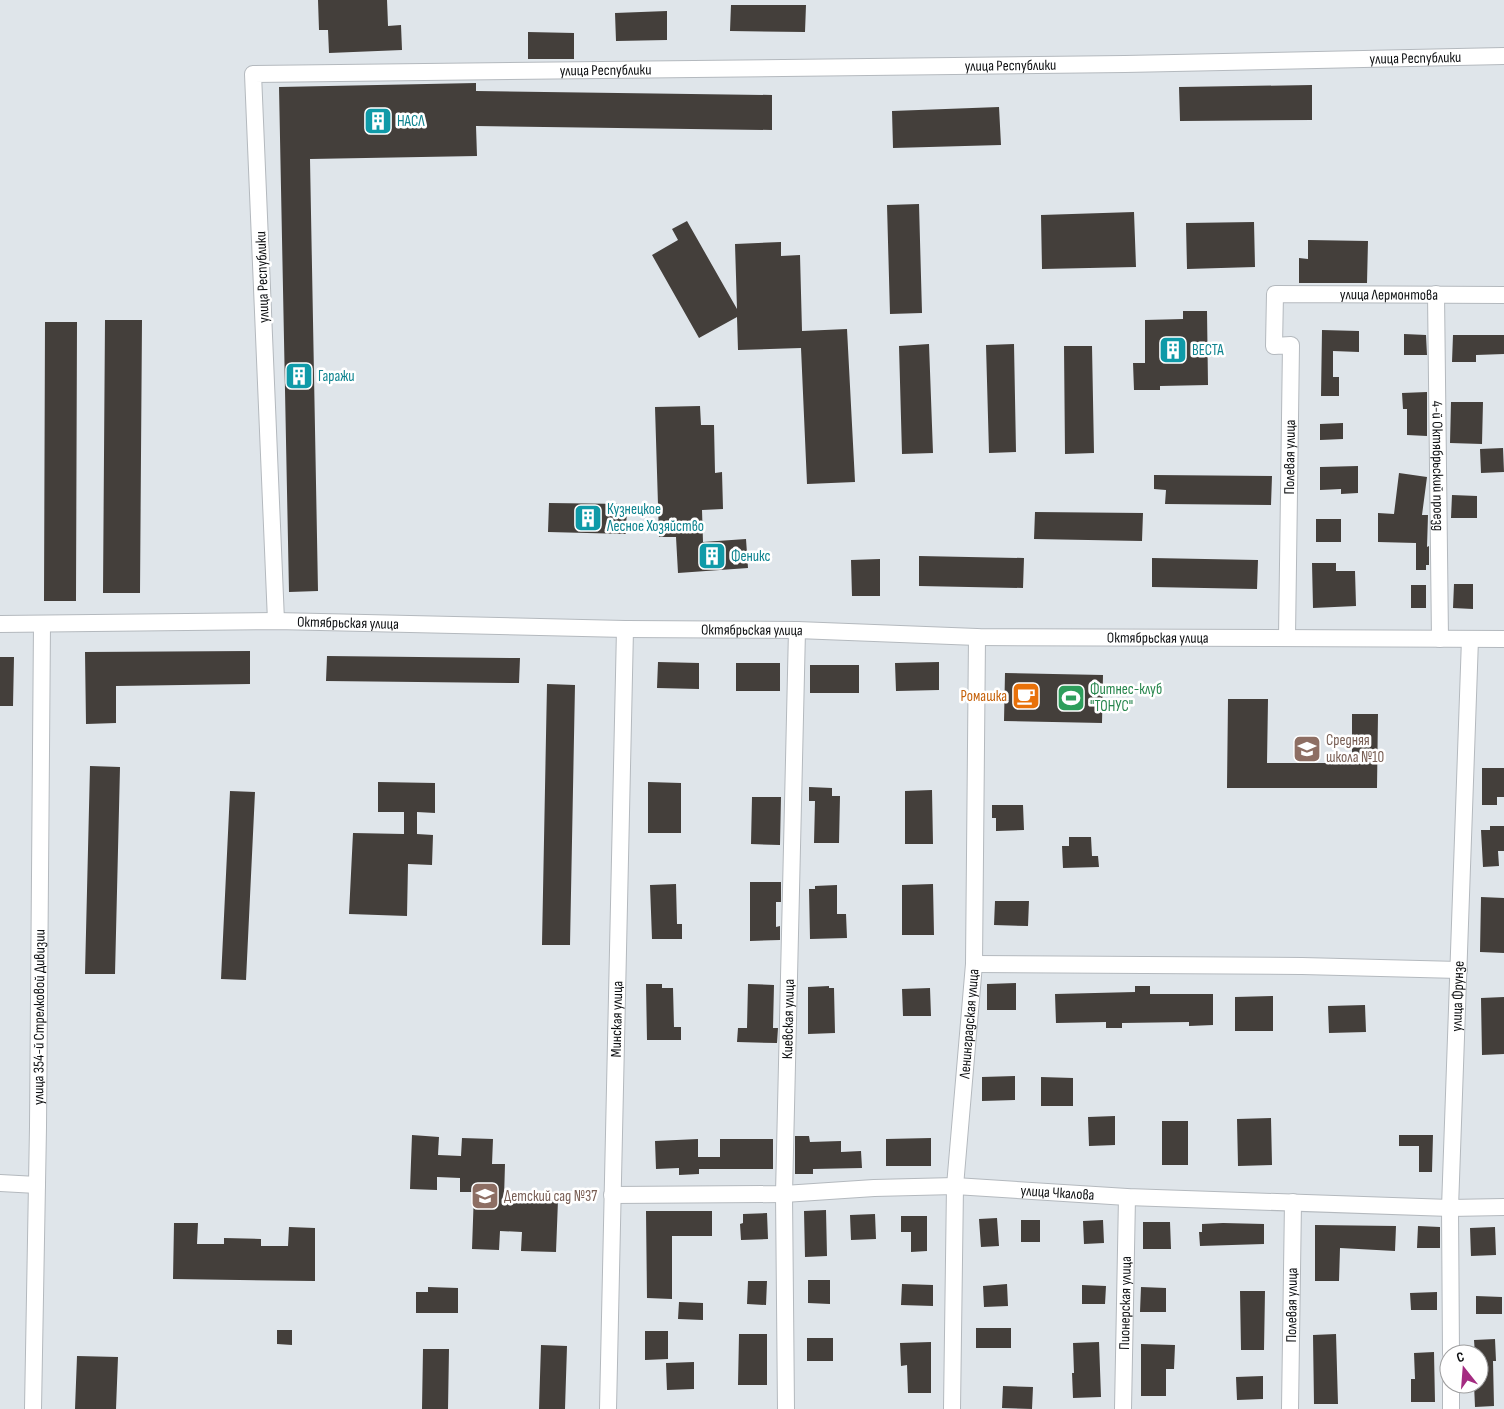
<svg xmlns="http://www.w3.org/2000/svg" width="1504" height="1409" font-family="'Sofia Sans Condensed',sans-serif">
	<style>
		.building { fill: #443f3b }
		.lines { fill: none; stroke-linecap: round; stroke-linejoin: round }
		.street-casing { stroke: #b4b9be; stroke-width: 18 }
		.street { stroke: #fff; stroke-width: 16 }
		.labels { text-anchor: middle; stroke-width: 5; stroke-linejoin: round; paint-order: stroke }
		.street-label { font-size: 15px; fill: #0e1012; stroke: #fff }
		.culture-label { font-size: 15px; fill: #0d838f; stroke: #fff; text-anchor: start }
		.leisure-label { font-size: 15px; fill: #27864d; stroke: #fff; text-anchor: start }
		.food-label { font-size: 15px; fill: #c56008; stroke: #fff; text-anchor: end }
		.education-label { font-size: 15px; fill: #785e54; stroke: #fff; text-anchor: start }
	</style>
	<rect width="100%" height="100%" fill="#dfe5ea"/>
	<path class="building" d="M318 0H387L388 26 401 25 402 50 329 53 328 30H319Z
		M731 5H806L805 32 730 31Z
		M667 11V40L616 41 615 13Z
		M528 32 574 33V59H528Z
		M476 83V91L772 95V130L476 126 477 156 310 159 318 591 289 592 279 87Z
		M1312 85V120L1180 121 1179 87Z
		M999 107 1001 145 893 148 892 111Z
		M919 204 922 313 890 314 887 205Z
		M1134 212 1136 267 1042 269 1041 215Z
		M687 221 737 309 735 244 781 242V256L800 255 802 331 847 329 855 482 807 484 801 348 738 350 737 317 699 338 652 255 678 240 672 229Z
		M1254 222 1255 267 1187 269 1186 223Z
		M1308 240 1368 241 1367 283H1299V258L1308 259Z
		M1183 311H1207L1208 385 1160 386V390H1134L1133 363H1145V320L1183 319Z
		M105 320H142L140 593H103Z
		M45 322H77L76 601H44Z
		M1322 330 1359 331V352L1333 351V377H1339V396H1321Z
		M1404 334 1426 335 1427 355H1404Z
		M1453 335H1504V354L1476 355V362H1452Z
		M929 344 933 453 902 454 899 346Z
		M1014 344 1016 452 989 453 986 345Z
		M1064 346H1092L1094 453 1065 454Z
		M1427 392V436L1407 435V409H1403L1402 393Z
		M1451 402H1483L1482 444 1450 443Z
		M700 406 701 425H714L715 473 722 472 723 509 702 510 703 542 746 539 748 568 678 573 676 537H659L655 407Z
		M1343 423V439L1320 440V424Z
		M1503 448 1504 472 1481 473 1480 449Z
		M1358 466V493L1341 494V489L1320 490V467Z
		M1399 473 1427 477 1422 515H1428L1427 547 1429 546V565H1426V570H1416V543L1378 542V513L1394 514Z
		M1154 475 1272 476 1271 505 1165 504 1166 490 1154 489Z
		M1452 495 1477 496V518H1451Z
		M549 503 627 504 626 534 548 532Z
		M1035 512 1143 513 1142 541 1034 539Z
		M1316 519H1341V542H1316Z
		M919 556 1024 558 1023 588 919 586Z
		M1152 558 1258 560 1257 589 1152 587Z
		M880 559V596H852L851 560Z
		M1312 563H1336V571H1355L1356 606 1313 608Z
		M1454 584H1473V609L1453 608Z
		M1411 585H1426V608H1411Z
		M250 651V684L116 686V723L86 724 85 652Z
		M327 656 520 658 519 683 326 681Z
		M0 657H14L13 706H0Z
		M658 662 699 663V689L657 688Z
		M939 662V690L896 691 895 663Z
		M736 663H780V691H736Z
		M810 665H859V693H810Z
		M1005 673 1103 675 1102 723 1004 721Z
		M547 684 575 685 570 945H542Z
		M1228 699H1268L1267 763H1352V714H1378L1377 788H1227Z
		M90 766 120 767 115 974H85Z
		M1482 768H1504V797H1497V805H1482Z
		M378 782 435 783V813L417 812V834L433 835 432 865 408 864 407 916 349 914 353 833 404 834V812H378Z
		M648 782 681 783V833H648Z
		M809 787 832 788V796H840L839 843H814L815 801H809Z
		M932 790 933 844H905V791Z
		M230 791 255 792 246 980 221 979Z
		M752 797H781L780 845 751 844Z
		M992 805H1023L1024 830 996 831V818H992Z
		M1490 826H1504V851H1498L1499 866 1483 867 1481 830H1490Z
		M1069 837H1091L1092 856H1098L1099 867 1063 868 1062 846H1069Z
		M750 882H781V902H776V927L780 926V940L750 941Z
		M676 884 677 924H682V939H652L650 885Z
		M933 884 934 935H902V885Z
		M837 885V914H846L847 938 810 939 809 889H815V886Z
		M1481 897 1504 898V953L1480 952Z
		M995 901H1029L1028 926 994 925Z
		M1016 983V1010H987V984Z
		M646 984H662V988H673L674 1027H681V1040H647Z
		M748 984 774 985 773 1028H778L777 1043 737 1042 738 1028H747Z
		M829 986V988H834L835 1033 808 1034V987Z
		M1135 986H1150V994H1213V1025L1189 1026V1022L1122 1023V1028H1106V1022L1056 1023 1055 994 1135 992Z
		M930 988 931 1016H903L902 989Z
		M1273 996V1031H1235V997Z
		M1504 997V1054L1482 1055 1481 998Z
		M1365 1005 1366 1032 1329 1033 1328 1006Z
		M1015 1076V1100L982 1101V1077Z
		M1041 1077 1073 1078V1106H1041Z
		M1115 1116V1145L1089 1146 1088 1117Z
		M1271 1118 1272 1165 1238 1166 1237 1119Z
		M1162 1121H1188V1165H1162Z
		M412 1135 439 1137 438 1155 461 1156 462 1138 493 1139 492 1164H505L504 1198 558 1200 556 1252 521 1251 522 1232 500 1231 499 1250 472 1249 474 1192H460V1178L437 1177V1190L410 1189Z
		M1399 1135H1433L1432 1172H1419V1146H1399Z
		M795 1136H809L810 1142 841 1141V1152L861 1151 862 1168 813 1169V1174H795Z
		M931 1138V1166H886V1139Z
		M698 1139V1157H720V1139H773V1169H699V1174L679 1175V1168L656 1169 655 1141Z
		M826 1210 827 1256 805 1257 804 1211Z
		M646 1211H712V1236H672V1299L647 1298Z
		M767 1213 768 1239 741 1240 740 1224 743 1223V1214Z
		M875 1214 876 1239 851 1240 850 1215Z
		M901 1216H927V1251L911 1252V1232H901Z
		M997 1218 999 1246 981 1247 979 1219Z
		M1021 1220H1040V1242H1021Z
		M1103 1220 1104 1243 1084 1244 1083 1221Z
		M1143 1222H1170L1171 1249H1143Z
		M174 1223H198L197 1244H224V1238L261 1239V1246H288L289 1227 315 1228V1281L173 1279Z
		M1223 1223 1264 1224V1244L1200 1246 1199 1232H1202V1224Z
		M1315 1225 1396 1226 1395 1251 1340 1248 1339 1281H1315Z
		M1418 1226 1440 1227V1248H1417Z
		M1495 1227 1496 1255 1471 1256 1470 1228Z
		M808 1280H830V1304L808 1303Z
		M748 1281H767L766 1305 747 1304Z
		M902 1284 933 1285V1306L901 1305Z
		M1007 1284 1008 1306 984 1307 983 1286Z
		M1082 1285 1106 1286 1105 1304H1082Z
		M428 1287 458 1288V1313H416V1292H428Z
		M1141 1287 1166 1288V1312H1140Z
		M1240 1291H1265L1264 1350H1241Z
		M1437 1292V1310H1411L1410 1293Z
		M1476 1296 1502 1297V1314H1476Z
		M679 1302 703 1303V1320L678 1319Z
		M976 1328H1011V1348H976Z
		M277 1330H292V1345L277 1344Z
		M645 1331H668V1359L645 1360Z
		M739 1334H767V1385H738Z
		M1336 1334 1338 1404H1314L1313 1335Z
		M807 1338H833V1361H807Z
		M1495 1339 1496 1361H1493L1494 1406 1475 1407 1474 1384H1479V1354H1475L1474 1340Z
		M931 1342V1393H908L907 1365 901 1366 900 1343Z
		M1099 1342 1101 1397 1073 1398 1072 1373H1074L1073 1343Z
		M1141 1344 1175 1345 1174 1369H1166V1396H1141Z
		M541 1345 567 1346 565 1409H539Z
		M423 1349H449L448 1409H422Z
		M1434 1352 1435 1402H1411V1379H1415L1414 1353Z
		M77 1356 118 1357 116 1409H75Z
		M694 1362V1389L667 1390 666 1363Z
		M1263 1376V1399L1237 1400 1236 1377Z
		M1003 1386 1033 1387 1032 1409 1002 1408Z"/>
	<g class="lines">
		<defs>
			<g id="street">
				<path id="s1" d="M1436 294 1440 639"/>
				<path id="s2" d="M276 621 253 74 1125 64 1504 56"/>
				<path id="s3" d="M0 624 276 621 625 629 797 630 977 637 1504 639"/>
				<path id="s4" d="M1287 637 1291 345 1274 346 1275 294 1504 295"/>
				<path d="M974 964 1302 966 1459 970"/>
				<path d="M0 1183 37 1185"/>
				<path id="s5" d="M612 1195 784 1194 874 1188 955 1186 1127 1197 1450 1208 1504 1207"/>
				<path id="s6" d="M1451 1354 1450 1208 1470 639"/>
				<path d="M1451 1384V1409"/>
				<path id="s7" d="M33 1409 38 1127 42 624"/>
				<path id="s8" d="M608 1409 625 629"/>
				<path id="s9" d="M786 1409 784 1194 797 630"/>
				<path id="s10" d="M952 1409 955 1186 974 964 977 637"/>
				<path id="s11" d="M1123 1409 1127 1197"/>
				<path id="s12" d="M1290 1409 1293 1202"/>
			</g>
		</defs>
		<use href="#street" class="street-casing"/>
		<use href="#street" class="street"/>
	</g>
	<defs>
		<symbol id="building-square" viewBox="-11 -11 22 22"><rect x="-9" y="-9" width="18" height="18" rx="4" fill="#0f9aa8" stroke="#fff"/><path d="M-4-6H4V6H1V3H-1V6H-4ZM-2.5-4.3h1.7v1.8h-1.7ZM.8-4.3h1.7v1.8H.8ZM-2.5-1h1.7V.8h-1.7ZM.8-1h1.7V.8H.8Z" fill="#fff"/></symbol>
		<symbol id="cafe-square" viewBox="-11 -11 22 22"><rect x="-9" y="-9" width="18" height="18" rx="4" fill="#e8710a" stroke="#fff"/><path d="M-5.5-4.5H6V0H3Q3 3.5 0 3.5H-2.5Q-5.5 3.5-5.5 0ZM3-3.2v2h1.7v-2ZM-6 4.5H4V6H-6Z" fill="#fff"/></symbol>
		<symbol id="stadium-square" viewBox="-11 -11 22 22"><rect x="-9" y="-9" width="18" height="18" rx="4" fill="#2e9e5b" stroke="#fff"/><path d="M0-5a6.5 5 0 1 0 0 10a6.5 5 0 1 0 0-10ZM-3.5-1.8h7v3.6h-7Z" fill="#fff"/></symbol>
		<symbol id="school-square" viewBox="-11 -11 22 22"><rect x="-9" y="-9" width="18" height="18" rx="4" fill="#8d6e63" stroke="#fff"/><path d="M0-5L7-2L0 1L-7-2ZM-4 1L0 2.5L4 1V4Q0 6-4 4Z" fill="#fff"/></symbol>
	</defs>
	<g fill-rule="evenodd">
		<use href="#building-square" x="362" y="105" width="32" height="32"/>
		<use href="#building-square" x="1157" y="334" width="32" height="32"/>
		<use href="#building-square" x="283" y="360" width="32" height="32"/>
		<use href="#building-square" x="572" y="502" width="32" height="32"/>
		<use href="#building-square" x="696" y="540" width="32" height="32"/>
		<use href="#cafe-square" x="1010" y="680" width="32" height="32"/>
		<use href="#stadium-square" x="1055" y="682" width="32" height="32"/>
		<use href="#school-square" x="1291" y="733" width="32" height="32"/>
		<use href="#school-square" x="469" y="1180" width="32" height="32"/>
	</g>
	<g class="labels">
		<g class="street-label">
			<text dy="5" stroke="none"><textPath href="#s2" startOffset="1710">улица Республики</textPath></text>
			<text dy="5" stroke="none"><textPath href="#s2" startOffset="1305">улица Республики</textPath></text>
			<text dy="5" stroke="none"><textPath href="#s2" startOffset="900">улица Республики</textPath></text>
			<text transform="translate(262 277) rotate(-92)" y="5">улица Республики</text>
			<text dy="5" stroke="none"><textPath href="#s4" startOffset="475">улица Лермонтова</textPath></text>
			<text dy="5" stroke="none"><textPath href="#s4" startOffset="180">Полевая улица</textPath></text>
			<text dy="5" stroke="none"><textPath href="#s1" startOffset="172">4-й Октябрьский проезд</textPath></text>
			<text dy="5" stroke="none"><textPath href="#s3" startOffset="348">Октябрьская улица</textPath></text>
			<text dy="5" stroke="none"><textPath href="#s3" startOffset="752">Октябрьская улица</textPath></text>
			<text dy="5" stroke="none"><textPath href="#s3" startOffset="1158">Октябрьская улица</textPath></text>
			<text dy="5" stroke="none"><textPath href="#s6" startOffset="358">улица Фрунзе</textPath></text>
			<text dy="5" stroke="none"><textPath href="#s7" startOffset="392">улица 354-й Стрелковой Дивизии</textPath></text>
			<text dy="5" stroke="none"><textPath href="#s8" startOffset="390">Минская улица</textPath></text>
			<text dy="5" stroke="none"><textPath href="#s9" startOffset="390">Киевская улица</textPath></text>
			<text dy="5" stroke="none"><textPath href="#s10" startOffset="386">Ленинградская улица</textPath></text>
			<text dy="5" stroke="none"><textPath href="#s5" startOffset="446">улица Чкалова</textPath></text>
			<text dy="5" stroke="none"><textPath href="#s11" startOffset="106">Пионерская улица</textPath></text>
			<text dy="5" stroke="none"><textPath href="#s12" startOffset="104">Полевая улица</textPath></text>
		</g>
		<g class="culture-label">
			<text x="397" y="126">НАСЛ</text>
			<text x="1192" y="355">ВЕСТА</text>
			<text x="318" y="381">Гаражи</text>
			<text x="607" y="514">Кузнецкое<tspan x="607" dy="17">Лесное Хозяйство</tspan></text>
			<text x="731" y="561">Феникс</text>
		</g>
		<g class="leisure-label">
			<text x="1090" y="694">Фитнес-клуб<tspan x="1090" dy="17">"ТОНУС"</tspan></text>
		</g>
		<g class="food-label">
			<text x="1007" y="701">Ромашка</text>
		</g>
		<g class="education-label">
			<text x="1326" y="745">Средняя<tspan x="1326" dy="17">школа №10</tspan></text>
			<text x="504" y="1201">Детский сад №37</text>
		</g>
	</g>
	<g transform="translate(1464 1369) rotate(343)"><circle r="24" fill="#ffffff" stroke="#9f9fa0"/>
	<path d="M0-4L9 19L0 12L-9 19Z" fill="#a42b81"/>
	<text y="-8" font-size="14" font-weight="bold" text-anchor="middle" fill="#0e1012">С</text>
	</g>
</svg>
